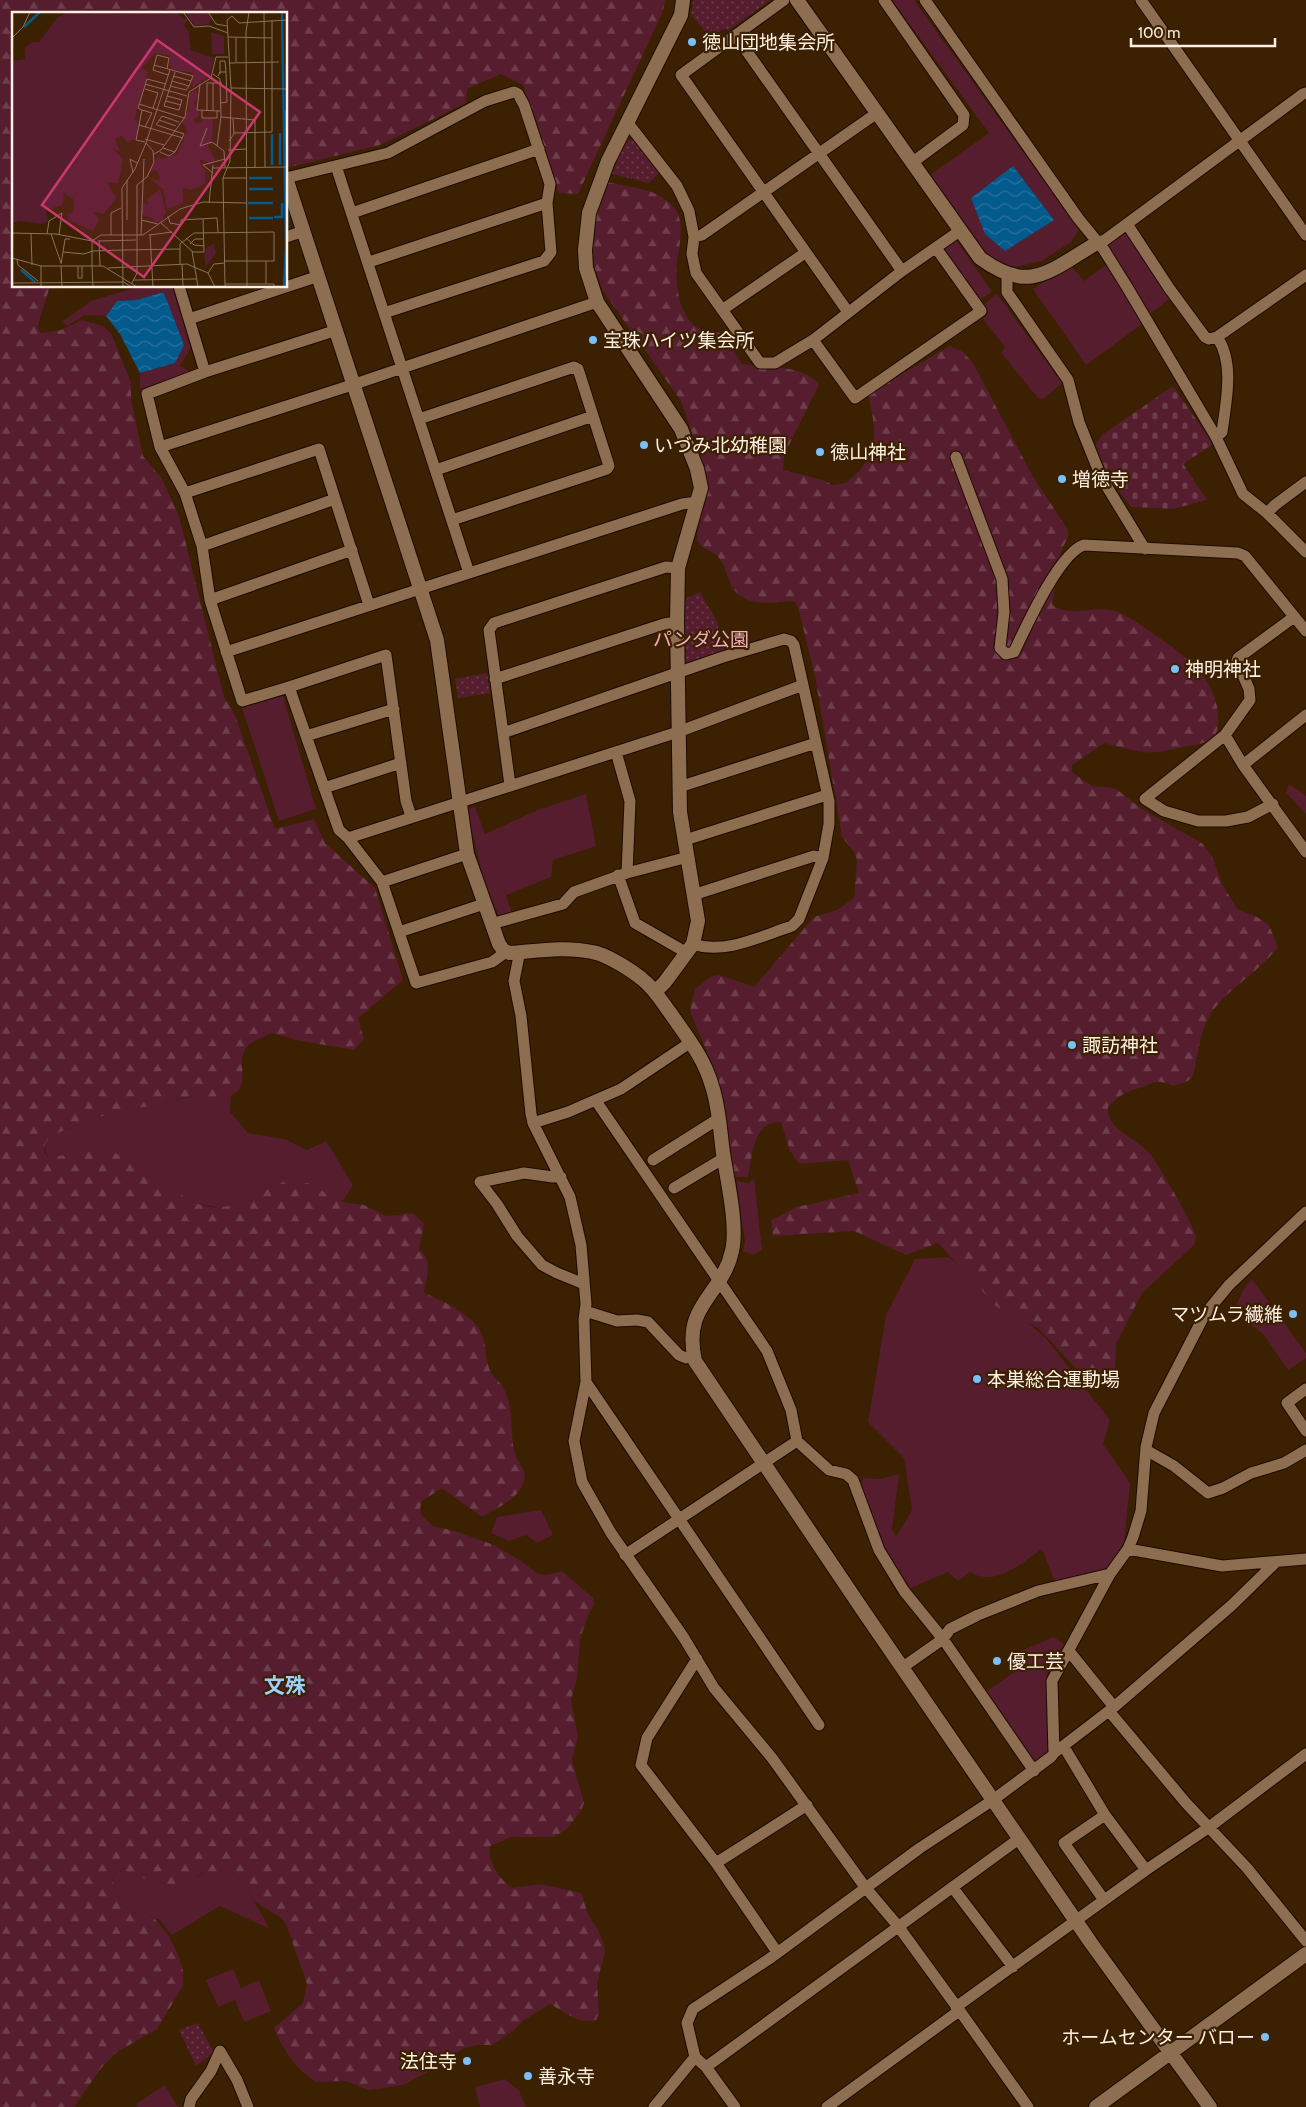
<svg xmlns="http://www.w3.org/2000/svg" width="1306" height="2107" font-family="Cabin,'Noto Sans JP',sans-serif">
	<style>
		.green { fill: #551d2e }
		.forest { fill: url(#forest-firs) }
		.cemetery { fill: url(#cemetery-stones) }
		.park { fill: url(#park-dots) }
		.water { fill: url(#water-waves) }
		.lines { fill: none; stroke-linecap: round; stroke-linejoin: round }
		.minor-casing { stroke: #1e0b00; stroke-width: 13 }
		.tertiary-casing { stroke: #1e0b00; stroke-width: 16 }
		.minor { stroke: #8e6e50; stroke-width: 11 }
		.tertiary { stroke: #8e6e50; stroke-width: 14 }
		.poi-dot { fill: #79bff8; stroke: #3b2002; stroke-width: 2 }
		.labels { text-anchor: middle; stroke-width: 4.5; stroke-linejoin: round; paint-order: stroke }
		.poi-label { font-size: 19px; fill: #fff0e3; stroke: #3b2002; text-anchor: start }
		.park-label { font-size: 19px; fill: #f3adbd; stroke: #3b2002 }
		.quarter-label { font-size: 21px; font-weight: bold; fill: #9ccff9; stroke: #3b2002 }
		.inset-river { fill: none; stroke: #035a8d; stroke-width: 2.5 }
		.inset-road { fill: none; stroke: #89735c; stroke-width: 1 }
		.view { fill: #cb386f; fill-opacity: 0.15; stroke: #cb386f; stroke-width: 2.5 }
		.inset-edge { fill: none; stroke: #fff0e3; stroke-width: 2.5 }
	</style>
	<defs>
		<pattern id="forest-firs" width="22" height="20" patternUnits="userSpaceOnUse" patternTransform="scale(1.25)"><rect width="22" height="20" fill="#551d2e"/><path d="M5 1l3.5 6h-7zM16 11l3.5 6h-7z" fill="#6e3e4c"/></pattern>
		<pattern id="cemetery-stones" width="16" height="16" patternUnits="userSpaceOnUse" patternTransform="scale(1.25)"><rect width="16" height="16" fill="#551d2e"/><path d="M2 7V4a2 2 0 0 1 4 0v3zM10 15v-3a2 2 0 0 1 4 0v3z" fill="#6e3e4c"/></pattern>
		<pattern id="park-dots" width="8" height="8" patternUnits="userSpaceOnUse" patternTransform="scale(1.25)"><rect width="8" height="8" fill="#551d2e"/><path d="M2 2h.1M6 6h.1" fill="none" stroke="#6e3e4c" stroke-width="1.8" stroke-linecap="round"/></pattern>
		<pattern id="water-waves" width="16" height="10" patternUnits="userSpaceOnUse" patternTransform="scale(1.25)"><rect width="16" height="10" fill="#035a8d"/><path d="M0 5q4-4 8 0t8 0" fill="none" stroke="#29729d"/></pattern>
	</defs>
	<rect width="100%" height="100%" fill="#3b2002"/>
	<path class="green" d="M892 0H914L1079 230 1071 242 1042 261 1015 267 1000 263 979 251 930 175 989 133Z
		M1124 232 1129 235 1172 297 1150 314 1106 246Z
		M954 237 992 292 980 300 942 246Z
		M1069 263 1084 281 1107 264 1145 322 1086 365 1033 289Z
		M141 286H172L191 347 180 366 192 372 140 389V373L175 363 161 293 136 300 117 301 106 316 85 315 67 326 62 322 91 301Z
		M997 294 1062 383 1043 399 1038 398 1001 353 1005 347 983 319 988 313 983 305Z
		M283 696 316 809 279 821 242 708Z
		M1289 784 1306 796V814L1286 793Z
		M586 794 596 846 553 860 551 877 506 895 513 917 501 921 484 882 467 809 475 807 485 834 540 809Z
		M199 1095 223 1097 231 1096 230 1112 248 1133 285 1139 307 1150 326 1141 353 1185 342 1202 283 1182 228 1206 221 1208 198 1204 185 1198 156 1176 64 1157H49C43 1149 44 1145 50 1137L98 1116Z
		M754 1178 762 1250 753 1255 743 1251 745 1242 736 1181 749 1183Z
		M949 1257 1045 1337 1110 1420 1103 1444 1130 1483 1124 1542 1108 1569 1055 1582 1042 1549C1022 1563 995 1588 970 1572L958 1581 948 1572 904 1591 858 1495 863 1478 880 1479 899 1474 892 1529 896 1537 912 1510 904 1458 868 1422 886 1315 915 1259Z
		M1252 1279 1306 1353V1358L1288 1370 1264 1335 1234 1310 1244 1288Z
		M541 1510 553 1535 537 1543 526 1535 509 1541 491 1533 497 1517Z
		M1054 1637 1064 1644 1047 1673 1048 1738 1051 1747 1049 1753 1033 1765 984 1693 1023 1666 1016 1653Z
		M119 1871 149 1878 163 1884 199 1876 204 1872H232L243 1882 270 1929 220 1906 172 1935 158 1918 155 1919 118 1895 114 1889 112 1875Z
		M233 1969 241 1988 259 1980 271 2011 244 2022 235 2000 218 2007 206 1980Z
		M505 2079 519 2091 526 2107H480L475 2087Z
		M165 2085 178 2107H138L136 2104Z"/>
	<path class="forest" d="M0 0H665L663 11 578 194 559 193 523 85 501 74 467 89 466 103 380 145 290 167 286 165V14H14V286H50L37 328 41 333 61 330 82 320 103 326 112 335 131 383V399L143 456 162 479 179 516 224 697 235 715 275 829 314 819 325 843 375 888 403 980 358 1018 364 1039 354 1050 301 1041 272 1033C264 1037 251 1041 246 1048 235 1063 253 1086 230 1096 219 1101 205 1094 193 1096 176 1099 160 1104 144 1107 106 1114 85 1120 50 1137L45 1144 44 1152 49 1157C67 1157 93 1146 110 1150 115 1152 121 1157 126 1159 136 1165 147 1170 157 1176 179 1192 198 1213 228 1206L283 1182 308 1183 342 1202 364 1205 386 1216 400 1215 407 1213 414 1214 424 1224 419 1250C434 1259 426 1278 424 1293 443 1301 465 1311 478 1327 486 1338 485 1355 489 1368 491 1376 498 1379 502 1386 515 1405 509 1433 515 1453 517 1463 528 1470 524 1481 518 1500 498 1507 482 1517L442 1488 422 1501 420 1508 422 1516 433 1526 455 1531 494 1545 521 1561 538 1574 547 1575 562 1571 593 1598 594 1605 590 1611 580 1638 577 1678 571 1700 578 1737 572 1760 584 1803 581 1811 567 1829 554 1837H511L490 1846C487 1862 499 1879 512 1888L541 1884 581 1893 588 1914 599 1932 604 1945 605 1952 597 1983 599 2013 596 2020C579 2025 565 2012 550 2004L524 2020 513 2031 492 2045H477L464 2048 431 2070 403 2085 369 2090 346 2081 316 2082C297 2070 282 2049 274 2028L303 2003 307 1984 286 1924 281 1918 254 1901 243 1882 232 1872H204L191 1880 171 1886 119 1871 112 1875 114 1889 118 1895 155 1919 169 1936 179 1957 183 1971V1986L157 2029 117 2052 101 2068 74 2107H0Z
		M606 182C627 186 654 188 671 204 687 219 679 245 677 263 675 285 679 319 700 329 706 332 716 332 723 333L742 364C764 367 806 365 819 385L784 455 783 470 826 481 832 485 846 483C880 456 877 432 868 394L950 346 963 352 973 363 1032 475 1068 530V537L1061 551 1052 604C1066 618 1093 606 1111 610 1125 613 1139 624 1151 632 1184 655 1222 680 1218 726 1217 743 1196 745 1183 747 1171 749 1156 754 1145 752 1131 751 1117 746 1104 743L1072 765V772L1092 786 1114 788 1120 792 1142 809 1203 844 1212 856 1222 884 1237 909 1257 917 1269 925 1278 947C1260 971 1232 986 1214 1009 1200 1027 1198 1055 1193 1076L1188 1081 1173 1086C1157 1078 1154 1083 1139 1088 1121 1094 1122 1094 1108 1107 1107 1131 1136 1137 1149 1153 1159 1165 1194 1225 1196 1237 1196 1238 1194 1245 1194 1245L1142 1293 1116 1344 1115 1373 1094 1387 1038 1328 997 1307 938 1243 906 1255 854 1231 773 1236 771 1220 797 1207 859 1193 848 1160 799 1164 790 1151 781 1122C752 1122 753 1155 748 1177H733L718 1079 690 1011 695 989 712 976 719 975 754 987 814 917 837 910 854 898 857 860 855 853 842 837 815 676 798 607 794 601C774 602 749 608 735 591 728 582 727 569 720 559 714 550 702 551 697 540L704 479 699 453 681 401 603 291 590 254 595 204Z"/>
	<path class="cemetery" d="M1173 386 1213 444 1183 464 1207 500 1173 509 1131 507 1109 478 1095 445 1102 435Z"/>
	<path class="park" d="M693 0H770L729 30 723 29 711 38 691 15Z
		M625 140H638L660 172 649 183 612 174Z
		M700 592 717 622 725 653 685 663 682 659 681 601Z
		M487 673 490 693 458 698 455 679Z
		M198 2023 214 2052 196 2066 179 2030Z"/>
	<path class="water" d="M1013 166 1054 220 1005 251 985 234 971 198Z
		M161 293H164L184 345 175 363 140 373 120 334 106 316 117 301 136 300Z"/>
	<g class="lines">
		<defs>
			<path id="minor" d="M784 0 681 75 848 312
				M884 0 964 115 963 125 913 162
				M925 0 1078 218 1104 250 1127 287 1216 437 1243 494 1267 513 1306 552
				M1141 0 1306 235
				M736 36 902 271
				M627 122 677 186 689 211 694 237 692 254 696 273 760 363H775L813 340 902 271 961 230
				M336 166 469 573
				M286 178 388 153 485 101 514 92 518 94 524 105 550 184 547 203 369 262
				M352 213 539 149
				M1127 224 1169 288 1205 337 1209 339 1217 337C1235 363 1226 402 1222 432L1216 437
				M286 237 304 231
				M694 237 702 235 877 113
				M1097 243 1105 240 1303 94 1306 93
				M1007 275V292L1068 380 1079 422 1101 477 1145 549
				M179 286 205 372
				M722 310 805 253
				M384 313 544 261 551 252 547 203
				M189 319 319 276
				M337 330 205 372 147 394 160 447 185 493 202 546 210 600 242 701 289 687 339 830 348 838 678 732 803 685
				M1217 337 1306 275
				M813 340 855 398 981 311 936 248
				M419 419 574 367 578 369 609 466 607 469 452 520
				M160 447 355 384 597 302
				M956 457 1002 579 1004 612 1000 648 1006 654 1014 652C1026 627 1059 553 1084 545L1238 553 1245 556 1306 631
				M436 470 593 416
				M185 493 319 449 369 605
				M1267 513 1275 505 1306 482
				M202 546 335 499
				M210 600 352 550
				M226 652 682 504 697 502
				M495 679 664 624 677 622
				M289 687 386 655 406 801 411 816
				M503 733 723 657 784 639 791 641 794 645 829 801V824L823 858 814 856 693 895
				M1225 735 1243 765 1306 852
				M306 736 394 709
				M616 752 630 801 627 873
				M1243 765 1306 715
				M510 785 489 630 494 623 666 567 678 568
				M679 787 816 743
				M324 788 401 763
				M1273 804 1248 817 1226 821H1198L1164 811 1145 799 1225 735 1250 700 1249 689 1237 661 1238 658 1294 617
				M348 838 382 882 416 983 492 962 506 952
				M685 840 827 795
				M618 875 635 923 687 953
				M382 882 467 854
				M491 924 563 904 574 892 627 873 688 857
				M399 932 484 904
				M693 944C725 955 761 936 792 926L799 919 823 858
				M520 951 514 981 521 1016 531 1114 533 1123 570 1197 581 1245 586 1304 584 1320 586 1382 574 1441 582 1482 611 1533 684 1638 714 1688 772 1758 865 1887 898 1926 962 2014 1028 2107
				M596 1101 767 1351 791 1410 797 1441 829 1470 846 1474 853 1480 879 1550 904 1591 943 1639 1034 1771
				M533 1123 568 1112 621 1089 691 1042
				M653 1160 718 1119
				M561 1177H553L524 1173 480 1182 497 1204 517 1236 542 1265 557 1273 584 1284
				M674 1188 724 1158
				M585 1311 617 1321 637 1320 648 1322 679 1355 686 1358 694 1356
				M586 1382 819 1725
				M1306 1389 1287 1403 1306 1431
				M1146 1450 1174 1466 1208 1493 1223 1488 1251 1473 1284 1463 1306 1450
				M1128 1549 1222 1566 1306 1559
				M625 1555 797 1441
				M1069 1651 1114 1707
				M697 1659 647 1738 641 1765 716 1863 777 1952
				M903 1667 943 1639 950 1629 978 1615 1038 1591 1110 1574
				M1109 1711 1186 1803 1247 1868 1306 1941
				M1064 1747 1105 1815 1146 1870
				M1054 1753 1114 1707 1232 1605 1276 1562
				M716 1863 807 1805
				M953 1888 1013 1967
				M1104 1900 1064 1843 1105 1815
				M956 2007 1146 1870 1208 1828 1306 1754
				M706 2067 1020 1838
				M189 2107 191 2099 211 2071 220 2051 237 2080 248 2107
				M654 2107 695 2057
				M735 2107 706 2067 695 2057 687 2023 693 2009 769 1959 920 1848 993 1800 1051 1757 1054 1753 1052 1681 1110 1574 1128 1549 1133 1537 1141 1511 1146 1447 1154 1413 1205 1314 1229 1285 1306 1212
				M827 2107 959 2011"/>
			<path id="tertiary" d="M797 0 980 258C1031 296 1051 269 1097 243
				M286 178 437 640 467 854 499 944 504 951 510 953C537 951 565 946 592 952 606 954 631 970 642 979 654 988 662 1002 671 1014 687 1037 704 1058 712 1086 719 1107 720 1131 723 1153 727 1179 738 1226 732 1251 722 1297 682 1303 695 1361L862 1609 1091 1943 1210 2107
				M655 992 665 982 693 944 698 921 680 812 677 622 678 568 701 488 697 469 681 429 597 302 586 268 585 250 589 213 608 161 681 15 683 0
				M1096 2107 1306 1954"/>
		</defs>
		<use href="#minor" class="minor-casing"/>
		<use href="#tertiary" class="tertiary-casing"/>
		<use href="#minor" class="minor"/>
		<use href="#tertiary" class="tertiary"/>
	</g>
	<g class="poi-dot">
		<circle cx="692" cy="42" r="5"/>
		<circle cx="593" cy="340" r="5"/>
		<circle cx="644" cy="445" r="5"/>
		<circle cx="820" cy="452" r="5"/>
		<circle cx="1062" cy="479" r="5"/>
		<circle cx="1175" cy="669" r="5"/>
		<circle cx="1072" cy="1045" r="5"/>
		<circle cx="1293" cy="1314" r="5"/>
		<circle cx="977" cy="1379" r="5"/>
		<circle cx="997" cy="1661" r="5"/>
		<circle cx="1265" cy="2037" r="5"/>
		<circle cx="467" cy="2061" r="5"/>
		<circle cx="528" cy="2076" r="5"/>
	</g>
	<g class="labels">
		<g class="poi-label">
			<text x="702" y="49">徳山団地集会所</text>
			<text x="603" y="347">宝珠ハイツ集会所</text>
			<text x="654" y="452">いづみ北幼稚園</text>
			<text x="830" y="459">徳山神社</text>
			<text x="1072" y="486">増徳寺</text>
			<text x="1185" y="676">神明神社</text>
			<text x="1082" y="1052">諏訪神社</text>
			<text x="1283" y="1321" text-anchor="end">マツムラ繊維</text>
			<text x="987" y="1386">本巣総合運動場</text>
			<text x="1007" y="1668">優工芸</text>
			<text x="1255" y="2044" text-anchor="end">ホームセンター バロー</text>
			<text x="457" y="2068" text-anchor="end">法住寺</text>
			<text x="538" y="2083">善永寺</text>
		</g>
		<g class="park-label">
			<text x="701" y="646">パンダ公園</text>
		</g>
		<g class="quarter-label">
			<text x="285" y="1693">文殊</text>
		</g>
	</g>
	<g transform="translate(12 12)">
		<rect width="275" height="275" fill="#3b2002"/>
		<path d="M172 0H194L201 7 196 12 183 14ZM199 20 212 24V42H200ZM86 120 103 127 108 140 95 134ZM148 177 154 200 149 210H141L142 207 129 202 132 191 135 193 132 197 136 192 135 187Z" fill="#551d2e"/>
		<path d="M55 0 165 1 171 7H176L172 13 177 20 179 38 202 46 198 64 180 75 181 61 159 57 157 43 143 41 130 56 136 60 122 108 125 109 126 118 123 127 115 130 110 124 103 127 86 121 111 147 106 172 95 170 104 186 92 202 82 200 87 208 81 219 56 208V202L61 200 62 194 61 187 52 181 51 193 34 198 36 208 32 212 8 209 0 211V49L13 47V36L20 30H27L45 6ZM183 76 186 84 182 91 188 103 181 108 185 112 192 107H201L200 128 195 133 203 148 199 152 187 147 193 160V172L179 178 171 176V191L155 197 151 177 138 167 147 168 148 165 144 158 138 160 146 144 150 147 165 142 175 119 170 109 177 97V84ZM202 232 204 241 194 255 192 242 195 235Z" fill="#551d2e"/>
		<path class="inset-river" d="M270 0 274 234 272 275M12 15 28 0M273 99 274 131M268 121V153M260 153V122M237 166H260M274 170 275 191M237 177H261M236 191H261M275 191V220M262 205H270V191M237 206H261M9 258 23 270"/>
		<path class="inset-road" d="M171 0 182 15 197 14 216 21M196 0 204 12 215 14M252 0 253 155M216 25 260 26M0 26 11 15 18 0M224 50V26M218 51 267 50M142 53 181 64 177 74 160 69M155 57 157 46 145 43 141 58 156 63M201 62 208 67 209 105 205 134M208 62V49H213L214 60M161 64 179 69M206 64 208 60H214L215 90 208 91M201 71V99M133 72 175 84M154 72 135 67 126 96 130 98 127 113 171 126M188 72 185 98 208 99M158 74 174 78 177 74M219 76 275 77M133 77 146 81 141 96M154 89 169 93M127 92 172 106M152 94 167 98 170 88 155 84M152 94 163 60M130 98 140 101 133 115M190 99V106H205V99M195 99V71H210M209 105 243 108V155M147 108 164 114M127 113 124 128 133 130M144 113 150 104 167 110M145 113 172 122 163 140 151 136M195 116 188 134 200 130 212 139 213 155M222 121 260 120V8M133 127 152 133M217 129 222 122 221 107M216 138 235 137M148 140 157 144 163 140M142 142 149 138 173 105 177 80 199 66 204 45H216M201 156 275 155M121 161 118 147 125 151M201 161 191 153 213 147M211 166H235M197 191 201 153M156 204 158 211 169 213V208L205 206 206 220M115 208V168M129 208 146 212M149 211 181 240H192L191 207M0 221 44 222 80 229 89 223H131L168 197 191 190 235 191M19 222 20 253M35 222 37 209 50 201 47 222M39 222 49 251M99 223V201L109 196M129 223 132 147M137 223 160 220M138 223 141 275M174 226 182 233 192 234M87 228 88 254M80 229V254M87 229 124 228M178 232 183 227H191M110 238 168 237M180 239 186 275M51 240 53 227H58M0 246 29 254H91L125 275M5 247 6 253 26 269M254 249V272M49 252 51 240 72 242 81 239 110 238M168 252V232L182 221 262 220V249H213M170 252 171 275M29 254V275M49 254 50 275M66 254V266H70V254M80 254 81 275M96 256 175 252 196 261 203 275M196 261 202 252 213 251M122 268 184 267M0 271 112 270 119 275M120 271 125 261V173L135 165 142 150 141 139 134 131M213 272H262V275M111 275 110 176 123 157 134 131 158 58M213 275 211 166 218 149 219 76 215 8 220 4 227 11 275 8M235 275 234 20 237 0"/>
		<path class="view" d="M145 28 248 100 132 265 30 193Z"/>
		<rect width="275" height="275" class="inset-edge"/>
	</g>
	<path d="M1131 38v8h144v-8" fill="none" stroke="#fff0e3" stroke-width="2.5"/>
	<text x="1138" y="38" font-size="15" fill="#fff0e3" stroke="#3b2002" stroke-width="4" paint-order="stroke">100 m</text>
</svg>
